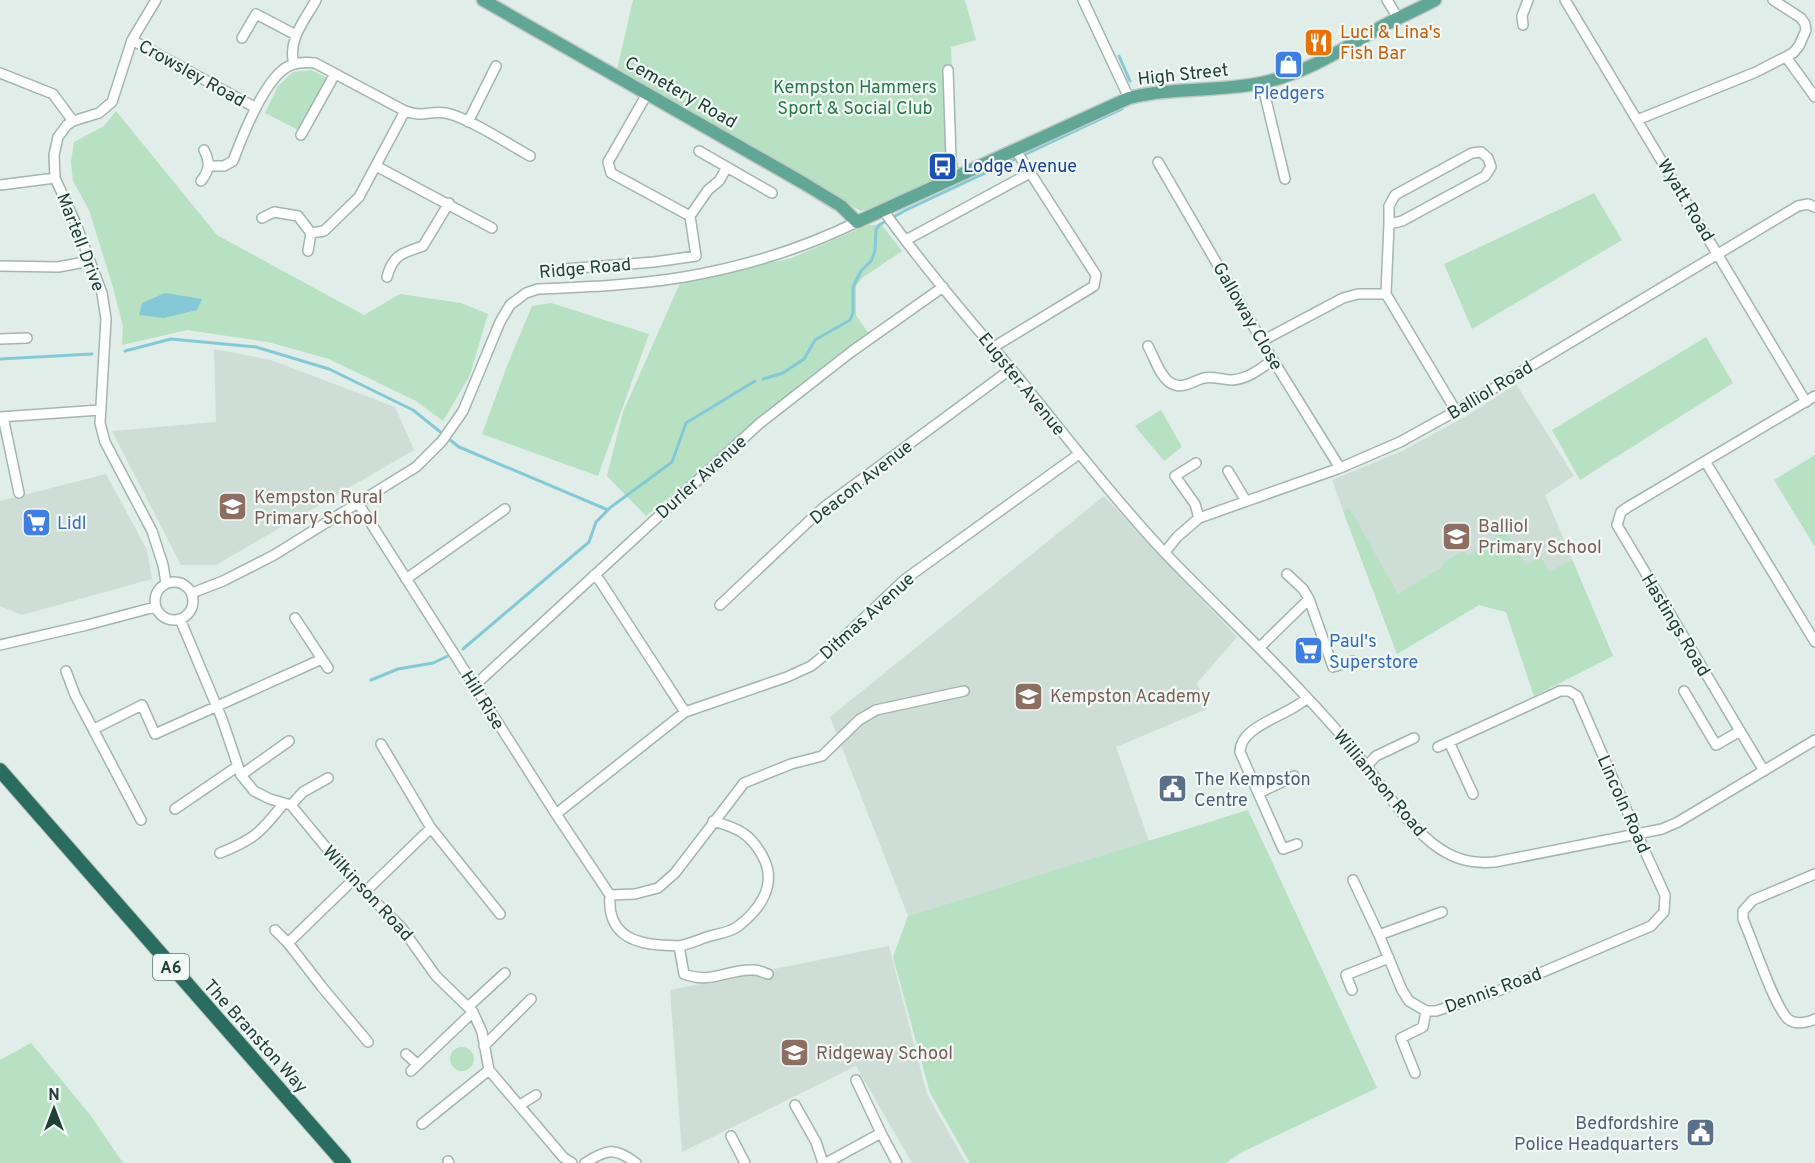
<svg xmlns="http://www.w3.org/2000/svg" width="1815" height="1163" font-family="Overpass,sans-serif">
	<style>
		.built { fill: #cfddd7 }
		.green { fill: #b8e0c3 }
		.water { fill: #85c9d6 }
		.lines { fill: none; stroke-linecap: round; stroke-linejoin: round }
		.stream { stroke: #85c9d6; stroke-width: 3 }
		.minor-casing { stroke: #a3b5af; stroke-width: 12 }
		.major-casing { stroke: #c1c9c7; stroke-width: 15 }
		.highway-casing { stroke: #c1c9c7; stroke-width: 16 }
		.minor { stroke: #fff; stroke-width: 9 }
		.major { stroke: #62a695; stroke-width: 12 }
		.highway { stroke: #2a6d60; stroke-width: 14 }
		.labels { text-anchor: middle; stroke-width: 4.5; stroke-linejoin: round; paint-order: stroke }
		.shield { fill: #f2f9f6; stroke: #5f7770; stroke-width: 1.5 }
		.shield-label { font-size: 16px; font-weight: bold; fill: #203f37 }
		.food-label { font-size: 18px; fill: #c56008; stroke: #f2f9f6; text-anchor: start }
		.street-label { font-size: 18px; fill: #203f37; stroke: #f2f9f6 }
		.park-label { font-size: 18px; fill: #277948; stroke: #f2f9f6 }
		.shop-label { font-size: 18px; fill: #366cbe; stroke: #f2f9f6; text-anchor: start }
		.transit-label { font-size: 18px; fill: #164399; stroke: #f2f9f6; text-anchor: start }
		.education-label { font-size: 18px; fill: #785e54; stroke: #f2f9f6; text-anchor: start }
		.service-label { font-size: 18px; fill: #4e5e75; stroke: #f2f9f6; text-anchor: start }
	</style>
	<rect width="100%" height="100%" fill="#e1ede8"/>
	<path class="built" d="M214 349 271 360 395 407 414 450 216 565H181L112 431 216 422Z
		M1516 384 1574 476 1545 495 1613 656 1534 696 1506 612 1479 605 1397 654 1332 480 1402 451 1470 414Z
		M106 474 147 550 152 579 22 615 0 606V501Z
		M1104 496 1237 637 1197 683 1207 709 1116 747 1149 841 908 916 830 717Z
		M889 946 927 1094 966 1163H912L856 1066 682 1152 670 990Z"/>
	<path class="green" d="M633 0H965L976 40 951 47 955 156 960 170 886 204 861 211 616 74Z
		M311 70 327 78 300 131 265 113 278 86 293 72Z
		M116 111 217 235 364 315 400 294 461 303 488 314 470 375 443 421 416 401 329 359 268 342 187 330 122 345 123 326 112 284 89 210 73 181 71 162 74 142 104 126Z
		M1594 193 1622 240 1472 329 1444 264Z
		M868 225H882L902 251 862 278 856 286V315L869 334 646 516 607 476 623 412 680 283 792 258Z
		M551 303 649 334 598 476 482 434 507 366 532 306Z
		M1706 337 1733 383 1580 480 1552 430Z
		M1161 410 1182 447 1164 461 1135 426Z
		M1815 455V547L1774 480Z
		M1350 509 1398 594 1441 568 1444 562 1463 551 1468 556 1491 542 1503 527 1526 565 1541 557 1549 572 1572 560 1613 656 1534 696 1506 612 1479 605 1397 654 1343 511Z
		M1248 810 1377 1088 1240 1153 1226 1163H970L930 1093 893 957 908 916Z
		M31 1043 91 1116 123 1163H0V1060Z
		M450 1059a12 12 0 1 1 24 0a12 12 0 1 1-24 0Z"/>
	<path class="water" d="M165 293 202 299 197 310 164 318 139 315 142 303Z"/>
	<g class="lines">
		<path class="stream" d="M1119 56 1130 81
			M125 351 171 339 256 347 329 369 413 410 459 447 608 510
			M0 359 92 354
			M763 379 783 373 804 359 815 340 850 320 853 313V287L861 271 871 261 875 251 876 230 879 225 906 210 1122 109
			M463 649 589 542 596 522 611 507 672 462 686 423 755 381
			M371 680 398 669 433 663 450 655"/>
		<defs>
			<path id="minor" d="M156 0 132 40 112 102 99 113 73 121 67 125 58 137 54 155 55 178 76 224 102 293 106 319 100 423 105 442 152 531 163 565 166 583
				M1083 0 1129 98
				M1387 0 1398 18
				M1565 0 1806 402
				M1523 25 1522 16 1528 0
				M242 38 256 14 296 35
				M132 40 256 108
				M1786 57 1815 97
				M294 64C287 40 305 20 316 0
				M948 70 951 158 952 168 956 177
				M0 73 53 94 73 121
				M1262 83 1285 179
				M647 94 608 162 611 173 690 216 708 190 719 181 727 167
				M1637 120 1756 72 1793 53 1799 46 1806 30 1805 24 1801 18 1773 0
				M468 122 496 66
				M301 135 335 74
				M699 151 772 193
				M1481 152 1488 158 1491 167 1485 176 1402 221 1389 224V206L1395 195 1472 153Z
				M1158 162 1273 360 1340 468
				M209 166H224L233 161C242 137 264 80 287 67 296 62 305 62 315 63L405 111C425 118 430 110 446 113 467 117 510 145 530 156
				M376 166 492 228
				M201 181C210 170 210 162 204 150
				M0 185 55 178
				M883 210C923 266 968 318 1012 370 1062 431 1110 494 1164 552 1208 598 1255 642 1298 688 1322 713 1346 740 1367 767 1388 794 1405 821 1432 843 1452 859 1470 864 1495 862L1662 829 1678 822 1815 740
				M262 218 274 212 298 216 311 233 308 251
				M1389 224 1386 294 1456 411
				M311 233 324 231 359 197 405 111
				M906 240 1030 173
				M0 266 58 267 90 261
				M564 269 654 262 696 256 690 216
				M387 277C393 254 403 253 423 246L449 203
				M0 339 27 338
				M1262 341 1343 298 1358 294H1386
				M1148 346C1154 357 1159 374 1169 382 1182 391 1192 381 1204 378 1214 376 1222 380 1232 380 1248 379 1260 369 1273 360
				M992 348 1094 286 1096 275 1015 149
				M0 417 100 410
				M3 417 19 493
				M1705 461 1815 642
				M1196 463 1175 476 1195 504 1199 518
				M1228 471 1246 501
				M358 503 556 814 610 895
				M1165 552 1177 537 1199 518 1340 468 1400 442 1456 411 1798 206 1808 204 1815 207
				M1287 574 1303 589 1309 599 1333 667 1353 661
				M594 575 600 581 685 712
				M406 579 505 509
				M155 601a19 19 0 1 1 38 0a19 19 0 1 1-38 0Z
				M192 593 223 581 274 555 416 467 442 441 463 411 500 322 510 305 526 293 538 289C586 287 636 285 684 277 742 267 804 248 857 222
				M720 605 824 507 1011 369
				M295 618 328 668
				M180 619 222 719 241 775 254 791 270 799 291 805 353 880 401 927 436 976 473 1012 482 1032 489 1070 563 1157 572 1163
				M0 645 87 625 155 607
				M1260 647 1309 599
				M66 671 75 695 141 820
				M474 686 759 424 851 352 943 287
				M1684 691 1716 745 1740 731
				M94 729 142 705 155 734 322 659
				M1449 742 1473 794
				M381 744 431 828
				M1367 766 1376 756 1414 738
				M1764 771 1617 525 1621 512 1628 507 1815 396
				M241 775 289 741
				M1259 793 1294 776
				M291 805 303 792 328 778
				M175 809 238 766
				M556 814 685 712 787 677 811 666 826 654 904 580 1079 454
				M713 821C738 828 751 834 763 857 778 885 759 911 737 927 730 932 718 934 710 936 700 939 690 944 679 946 674 946 667 945 661 945 629 943 607 931 610 895L635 894 658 888 675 873 744 783 791 764 822 756 859 720 876 710 964 691
				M1297 844 1283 849 1240 752C1240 725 1289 716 1307 698
				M220 853C255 839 261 832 284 803
				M1815 874 1753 900 1743 911V919C1752 939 1774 1006 1788 1019 1795 1025 1807 1023 1815 1019
				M353 880 288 943 322 987 368 1042
				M1353 880 1379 935 1402 990 1409 1001 1426 1011H1436L1498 991 1651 926 1664 912 1665 895 1637 834 1577 696 1569 691H1560L1438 747
				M366 891 431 828 500 914
				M275 930 288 943
				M1379 935 1442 912
				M679 946 684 974C712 985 729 968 754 970 759 970 764 973 768 974
				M1352 990 1346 975 1389 958
				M468 1007 505 973
				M484 1046 531 999
				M406 1054 417 1064
				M411 1071 473 1012
				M1415 1073 1401 1038 1423 1027 1426 1011
				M856 1080 881 1133
				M520 1105 536 1095
				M795 1105 816 1142 823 1163
				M422 1124 489 1070
				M731 1136 745 1163
				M448 1161 449 1163
				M585 1163C607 1149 615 1147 636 1163
				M826 1163 881 1133 897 1163"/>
			<path id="major" d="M483 0 805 184 841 206 857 222 1129 98C1172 87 1217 92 1261 83 1305 74 1343 49 1381 27 1399 17 1417 10 1435 0"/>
			<path id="highway" d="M0 770 344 1163"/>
		</defs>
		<use href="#minor" class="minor-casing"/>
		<use href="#major" class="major-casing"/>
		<use href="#highway" class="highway-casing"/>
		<use href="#minor" class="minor"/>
		<use href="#major" class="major"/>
		<use href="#highway" class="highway"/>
	</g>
	<defs>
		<symbol id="restaurant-square" viewBox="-11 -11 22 22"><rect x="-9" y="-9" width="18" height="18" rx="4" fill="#e8710a" stroke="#f2f9f6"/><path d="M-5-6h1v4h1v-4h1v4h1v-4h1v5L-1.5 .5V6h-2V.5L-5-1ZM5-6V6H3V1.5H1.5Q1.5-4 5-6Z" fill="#fff"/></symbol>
		<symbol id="shop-square" viewBox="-11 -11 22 22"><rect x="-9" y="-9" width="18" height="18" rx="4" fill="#3f7fe0" stroke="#f2f9f6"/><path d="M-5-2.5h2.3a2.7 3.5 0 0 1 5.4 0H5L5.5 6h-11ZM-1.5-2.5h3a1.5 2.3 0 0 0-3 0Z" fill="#fff"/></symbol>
		<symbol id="bus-square" viewBox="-11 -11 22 22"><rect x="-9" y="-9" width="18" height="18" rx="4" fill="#1a4fb4" stroke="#f2f9f6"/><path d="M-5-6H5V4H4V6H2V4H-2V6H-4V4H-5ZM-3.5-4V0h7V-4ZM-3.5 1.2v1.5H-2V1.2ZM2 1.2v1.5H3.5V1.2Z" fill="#fff"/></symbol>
		<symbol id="school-square" viewBox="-11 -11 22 22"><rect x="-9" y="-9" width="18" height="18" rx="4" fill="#8d6e63" stroke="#f2f9f6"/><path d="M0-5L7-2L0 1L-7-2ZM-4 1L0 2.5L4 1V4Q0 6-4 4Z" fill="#fff"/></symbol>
		<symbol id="supermarket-square" viewBox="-11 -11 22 22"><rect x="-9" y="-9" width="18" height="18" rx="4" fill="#3f7fe0" stroke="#f2f9f6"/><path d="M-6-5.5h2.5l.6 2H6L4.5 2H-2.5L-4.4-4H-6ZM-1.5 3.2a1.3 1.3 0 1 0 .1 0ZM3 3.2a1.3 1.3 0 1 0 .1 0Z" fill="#fff"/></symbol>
		<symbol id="civic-square" viewBox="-11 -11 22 22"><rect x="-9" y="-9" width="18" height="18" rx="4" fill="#5c6f8a" stroke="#f2f9f6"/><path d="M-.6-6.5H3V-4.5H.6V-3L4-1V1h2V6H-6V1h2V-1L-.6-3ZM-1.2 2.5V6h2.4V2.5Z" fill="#fff"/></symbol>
	</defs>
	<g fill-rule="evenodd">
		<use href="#restaurant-square" x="1302" y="26" width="33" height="33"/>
		<use href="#shop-square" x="1272" y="48" width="33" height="33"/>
		<use href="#bus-square" x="926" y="150" width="33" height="33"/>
		<use href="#school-square" x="216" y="490" width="33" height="33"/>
		<use href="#supermarket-square" x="20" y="506" width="33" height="33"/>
		<use href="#school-square" x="1440" y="520" width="33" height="33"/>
		<use href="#supermarket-square" x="1292" y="634" width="33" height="33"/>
		<use href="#school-square" x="1012" y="680" width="33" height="33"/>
		<use href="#civic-square" x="1156" y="772" width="33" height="33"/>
		<use href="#school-square" x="778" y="1036" width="33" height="33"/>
		<use href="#civic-square" x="1684" y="1116" width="33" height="33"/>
	</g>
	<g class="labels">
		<rect class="shield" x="153" y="954" width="36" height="26" rx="4.5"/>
		<g class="shield-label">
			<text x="171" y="973">A6</text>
		</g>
		<g class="food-label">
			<text x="1340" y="38">Luci &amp; Lina's<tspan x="1340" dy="21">Fish Bar</tspan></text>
		</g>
		<g class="street-label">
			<text transform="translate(192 73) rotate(29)" y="6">Crowsley Road</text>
			<text transform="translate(1183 74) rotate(-6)" y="6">High Street</text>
			<text transform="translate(681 92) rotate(30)" y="6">Cemetery Road</text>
			<text transform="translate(1686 200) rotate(59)" y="6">Wyatt Road</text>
			<text transform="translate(81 242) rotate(69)" y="6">Martell Drive</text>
			<text transform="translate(585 268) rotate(-5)" y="6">Ridge Road</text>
			<text transform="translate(1248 316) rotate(60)" y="6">Galloway Close</text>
			<text transform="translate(1022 384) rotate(51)" y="6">Eugster Avenue</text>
			<text transform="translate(1490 390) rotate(-31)" y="6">Balliol Road</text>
			<text transform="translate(701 477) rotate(-42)" y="6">Durler Avenue</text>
			<text transform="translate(861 482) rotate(-38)" y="6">Deacon Avenue</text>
			<text transform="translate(867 616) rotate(-42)" y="6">Ditmas Avenue</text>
			<text transform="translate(1676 625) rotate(59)" y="6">Hastings Road</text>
			<text transform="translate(483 700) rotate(58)" y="6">Hill Rise</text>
			<text transform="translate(1380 783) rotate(50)" y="6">Williamson Road</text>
			<text transform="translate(1624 804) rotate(66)" y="6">Lincoln Road</text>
			<text transform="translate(368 893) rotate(47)" y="6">Wilkinson Road</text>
			<text transform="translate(1493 990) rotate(-20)" y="6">Dennis Road</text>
			<text transform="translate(256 1036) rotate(48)" y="6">The Branston Way</text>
		</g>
		<g class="park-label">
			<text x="855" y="93">Kempston Hammers<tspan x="855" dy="21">Sport &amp; Social Club</tspan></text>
		</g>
		<g class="shop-label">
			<text x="1289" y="99" text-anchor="middle">Pledgers</text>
			<text x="57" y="529">Lidl</text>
			<text x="1329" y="647">Paul's<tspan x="1329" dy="21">Superstore</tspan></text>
		</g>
		<g class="transit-label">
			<text x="963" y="172">Lodge Avenue</text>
		</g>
		<g class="education-label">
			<text x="254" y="503">Kempston Rural<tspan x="254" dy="21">Primary School</tspan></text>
			<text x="1478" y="532">Balliol<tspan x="1478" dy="21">Primary School</tspan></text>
			<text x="1050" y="702">Kempston Academy</text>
			<text x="816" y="1059">Ridgeway School</text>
		</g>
		<g class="service-label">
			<text x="1194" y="785">The Kempston<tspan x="1194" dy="21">Centre</tspan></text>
			<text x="1679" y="1129" text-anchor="end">Bedfordshire<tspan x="1679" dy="21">Police Headquarters</tspan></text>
		</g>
	</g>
	<g transform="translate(54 1109)" stroke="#f2f9f6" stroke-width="4.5" paint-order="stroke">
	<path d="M0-4.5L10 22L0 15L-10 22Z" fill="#203f37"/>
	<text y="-9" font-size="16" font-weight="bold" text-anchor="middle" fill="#203f37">N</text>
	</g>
</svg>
